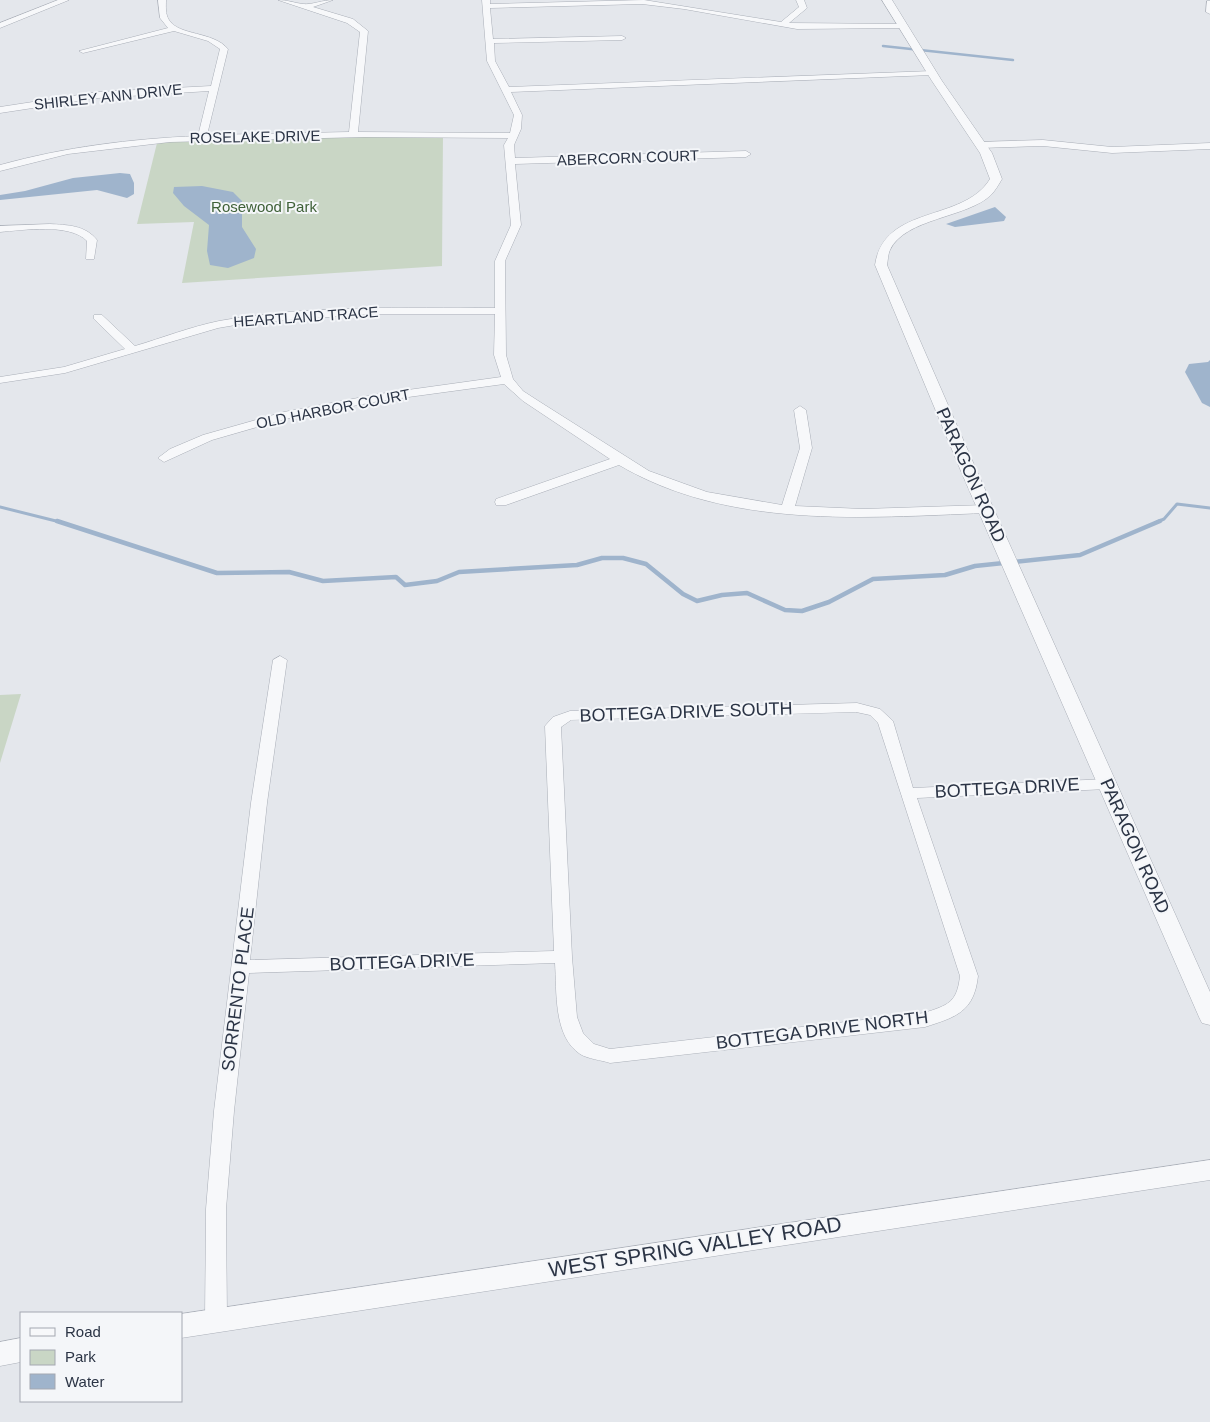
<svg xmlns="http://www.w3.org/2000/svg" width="1210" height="1422" font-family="Helvetica,sans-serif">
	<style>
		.green { fill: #c9d6c5 }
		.water { fill: #9fb4cc }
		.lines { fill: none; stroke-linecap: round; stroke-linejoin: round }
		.stream-far2 { stroke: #9fb4cc; stroke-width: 2.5 }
		.stream-far1 { stroke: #9fb4cc; stroke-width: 3 }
		.stream { stroke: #9fb4cc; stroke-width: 4.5 }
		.minor-casing { stroke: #a9aeb7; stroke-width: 1 }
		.tertiary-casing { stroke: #a9aeb7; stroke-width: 1 }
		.minor { fill: #f7f8fa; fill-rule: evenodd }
		.tertiary { fill: #f7f8fa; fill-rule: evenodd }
		.labels { text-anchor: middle; stroke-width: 4; stroke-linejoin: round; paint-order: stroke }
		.far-street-label { font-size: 15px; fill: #2b3445; stroke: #f4f6f9 }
		.far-park-label { font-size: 15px; fill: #3f6138; stroke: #f4f6f9 }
		.street-label { font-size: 18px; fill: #2b3445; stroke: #f4f6f9 }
		.near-street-label { font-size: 21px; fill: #2b3445; stroke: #f4f6f9 }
	</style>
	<rect width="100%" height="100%" fill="#e4e7ec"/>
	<path class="green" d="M443 133 442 266 182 283 194 222 137 224 158 139Z
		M21 694 0 763V695Z"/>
	<path class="water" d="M120 173 130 174 134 183V194L127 198 97 190 0 200V195L25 191 73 178Z
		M202 186 233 192 242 201V227L256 249 254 258 228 268 210 265 207 251 209 225 184 206 173 193 174 187Z
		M995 207 1006 217 1004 221 955 227 946 224Z
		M1210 360V407L1202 403 1185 372 1189 364 1208 362Z"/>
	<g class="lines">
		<path class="stream-far2" d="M883 46 1013 60"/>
		<path class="stream-far1" d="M0 507 60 522
			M1157 522 1164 519 1177 504 1210 508"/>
		<path class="stream" d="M57 521 217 573 289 572 323 581 396 577 405 585 437 581 459 572 577 565 602 558H623L646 564 683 594 697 601 722 595 747 593 785 610 802 611 829 602 873 579 945 575 975 566 1080 555 1160 521"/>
		<defs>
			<path id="minor" d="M58 0H69L0 28V23Z
				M158 0H166C166 6 165 14 169 20 179 36 213 31 228 49L207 135 349 132 360 32 347 23 278 0C288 0 294 3 303 4 312 5 323 0 333 0L313 7 353 19 368 31 358 132 510 133 514 115 487 61 482 0H490V4L644 0 781 22 799 7 796 0H804L807 8 789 23 906 24 907 26 903 28 797 29 684 9 642 4 490 8 493 39 622 36 626 38 622 40 494 43 495 61 509 87 932 71 936 73 932 75 511 92 522 115 521 129 514 145 515 158 746 151 751 154 746 157 515 164 521 225 505 261 506 355 513 379 523 391 540 402 649 471 707 492 782 505 800 448 794 410 800 406 806 410 812 448 795 506 863 509 985 505 991 509 985 513C863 518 728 529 619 465L506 505H496L495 502 496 499 610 459 523 401 504 384 379 401 285 419 212 440 164 462 158 458 170 449 203 435 284 412 379 394 501 377 494 355 495 314H370L247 323 218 328 65 373 0 383V377L64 367 125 349 94 319V315H102L135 346C162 338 190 327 219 321 307 305 405 308 495 308V261L511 225 504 145 508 138 364 137 170 142 68 154 0 171V165C65 147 130 139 198 136L209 91 98 98 0 113V107L98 92 211 86 220 49 208 41 174 31 83 53 79 51 168 28 160 18Z
				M1207 1H1210V14L1206 12Z
				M1043 140 1112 147 1210 143V149L1112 153 1043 146 980 148 975 145 980 142Z
				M50 224C67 225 85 225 97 240L94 259H86L87 241C70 223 23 230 0 232V226Z
				M280 656 287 660 267 803 250 960 554 951 545 726 553 717 570 711 857 703 880 709 893 721 913 788 1107 779 1115 784 1107 789 917 798 978 976C974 1012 956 1017 925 1027L610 1063C601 1060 588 1059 580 1054 553 1036 557 991 555 963L249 973 234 1111 226 1209 227 1321 224 1328 216 1330 208 1328 205 1321 206 1209 214 1111 251 803 273 660ZM856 712 870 715 878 723 960 976C957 1003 948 1005 924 1013L610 1049 594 1044 583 1033 577 1017 572 957 561 727 571 720Z"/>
			<path id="tertiary" d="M882 0H892L942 81 992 153 1002 179C999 184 995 191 991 195 967 218 905 218 890 250 888 254 888 260 887 265L979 476 1210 992V1025L1202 1023 1199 1017 963 476 875 265C884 204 963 223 990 179L980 153 932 81Z
				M1210 1160V1180L181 1338V1314Z
				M21 1338V1362L0 1366V1342Z"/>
		</defs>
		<use href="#minor" class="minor-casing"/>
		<use href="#tertiary" class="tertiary-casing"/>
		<use href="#minor" class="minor"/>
		<use href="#tertiary" class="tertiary"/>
	</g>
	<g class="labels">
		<g class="far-street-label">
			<text transform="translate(108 97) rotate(-6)" y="5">SHIRLEY ANN DRIVE</text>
			<text transform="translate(255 137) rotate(-1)" y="5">ROSELAKE DRIVE</text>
			<text transform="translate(628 158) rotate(-2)" y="5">ABERCORN COURT</text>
			<text transform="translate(306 317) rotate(-4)" y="5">HEARTLAND TRACE</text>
			<text transform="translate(333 409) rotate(-11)" y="5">OLD HARBOR COURT</text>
		</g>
		<g class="far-park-label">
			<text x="264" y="212">Rosewood Park</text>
		</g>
		<g class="street-label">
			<text transform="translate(971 475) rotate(66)" y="6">PARAGON ROAD</text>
			<text transform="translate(686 712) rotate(-2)" y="6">BOTTEGA DRIVE SOUTH</text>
			<text transform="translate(1007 788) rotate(-3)" y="6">BOTTEGA DRIVE</text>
			<text transform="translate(1135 846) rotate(66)" y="6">PARAGON ROAD</text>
			<text transform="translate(402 962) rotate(-2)" y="6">BOTTEGA DRIVE</text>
			<text transform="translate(238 989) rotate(-83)" y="6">SORRENTO PLACE</text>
			<text transform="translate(822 1030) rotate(-7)" y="6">BOTTEGA DRIVE NORTH</text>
		</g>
		<g class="near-street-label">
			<text transform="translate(695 1247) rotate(-9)" y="7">WEST SPRING VALLEY ROAD</text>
		</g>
	</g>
	<rect x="20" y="1312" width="162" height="90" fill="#f4f6f9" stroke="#a4a8b1"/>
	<rect x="30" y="1328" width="25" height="8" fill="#f7f8fa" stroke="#a4a8b1"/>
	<text x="65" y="1337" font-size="15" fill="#2b3445">Road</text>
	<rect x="30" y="1350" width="25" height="15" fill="#c9d6c5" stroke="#a4a8b1"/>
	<text x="65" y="1362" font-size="15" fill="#2b3445">Park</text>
	<rect x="30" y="1374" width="25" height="15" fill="#9fb4cc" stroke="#a4a8b1"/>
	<text x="65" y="1387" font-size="15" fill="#2b3445">Water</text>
</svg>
